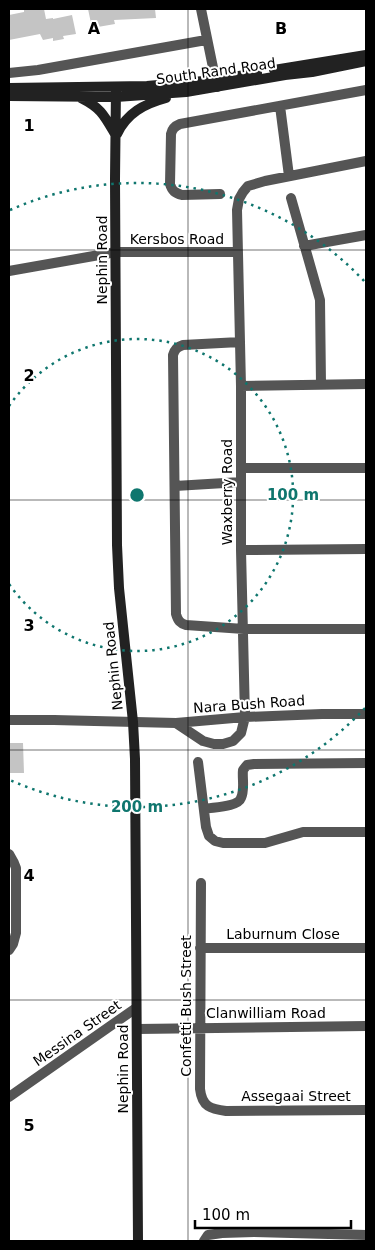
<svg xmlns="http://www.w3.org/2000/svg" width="375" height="1250" font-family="'DejaVu Sans',sans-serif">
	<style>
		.building { fill: #c4c4c4 }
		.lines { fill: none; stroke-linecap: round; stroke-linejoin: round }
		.street { stroke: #555; stroke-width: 10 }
		.secondary { stroke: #222; stroke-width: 10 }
		.grid { fill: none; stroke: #000; stroke-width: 1; stroke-opacity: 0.55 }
		.ring { fill: none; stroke: #0f766e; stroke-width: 2.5; stroke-dasharray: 2.5 5 }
		.labels { text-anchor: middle; stroke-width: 4; stroke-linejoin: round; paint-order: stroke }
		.street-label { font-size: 14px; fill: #000; stroke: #fff }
		.grid-label { font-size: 16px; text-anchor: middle; font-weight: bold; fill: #000; stroke: #fff; stroke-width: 4; stroke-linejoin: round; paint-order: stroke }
		.centre { fill: #0f766e; stroke: #fff; stroke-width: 2.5 }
		.ring-label { font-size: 15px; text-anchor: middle; font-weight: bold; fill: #0f766e; stroke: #fff; stroke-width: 4; stroke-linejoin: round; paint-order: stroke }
	</style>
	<rect width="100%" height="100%" fill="#fff"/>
	<path class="building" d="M24 9H44L46 19 53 18V19L72 15 76 34 63 36 64 39 53 41V38L43 40 40 34 9 40V15L24 12Z
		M88 9H155L156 18 114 20 115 24 92 28Z
		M9 743H23L24 773H9Z"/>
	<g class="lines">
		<path class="street" d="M201 9 217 87
			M9 73 38 70 206 40
			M280 106 289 176
			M220 194 182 195C175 193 172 191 170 184L171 134C172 129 175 126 180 124L366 90
			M291 198 320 300 321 385
			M304 246 366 235
			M9 271 116 252H238
			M240 342 183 345C177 347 175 349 173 355L176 614C178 621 180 623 186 625L244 629H366
			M241 386 366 384
			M241 468H366
			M175 486 241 482
			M241 550 366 549
			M9 720H54L176 723 245 717 322 714H366
			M176 723 203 741 214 744H223L233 741 241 733 245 717 241 550V386L237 210 239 199 243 192 248 186 255 184 265 181 366 161
			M198 762 206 827 209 836 215 841 223 843H265L303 832H366
			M204 809C213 807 238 807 241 798 245 790 242 778 243 770L247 765 254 764 366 763
			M9 854 14 863 16 868V933L13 944 9 950
			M201 883 200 1089C202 1107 211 1109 226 1111L366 1110
			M200 948H366
			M137 1029 366 1026
			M9 1097 136 1008
			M204 1241 208 1235 222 1233 254 1232 366 1235"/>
		<path class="secondary" d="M274 70 366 55
			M9 88 147 86 215 80 257 73
			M116 88 115 179 117 545 119 588 133 722 135 759 138 1241
			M9 96 116 97 186 92 285 75 312 72 366 61
			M81 98C101 108 104 115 115 134
			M117 134C127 113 144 104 166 98"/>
	</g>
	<path class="grid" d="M188 9V1241M9 250H366M9 500H366M9 750H366M9 1000H366"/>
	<g class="ring">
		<path d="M9 406A156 156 0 1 1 9 584"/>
		<path d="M365 708A312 312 0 0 1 10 780M10 210A312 312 0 0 1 365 282"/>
	</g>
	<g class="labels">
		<g class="street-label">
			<text transform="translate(216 71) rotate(-8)" y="5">South Rand Road</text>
			<text x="177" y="244">Kersbos Road</text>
			<text transform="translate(102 260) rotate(-90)" y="5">Nephin Road</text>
			<text transform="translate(227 492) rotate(-90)" y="5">Waxberry Road</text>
			<text transform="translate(113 666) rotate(-96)" y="5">Nephin Road</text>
			<text transform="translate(249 704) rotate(-4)" y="5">Nara Bush Road</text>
			<text x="283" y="939">Laburnum Close</text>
			<text transform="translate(186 1006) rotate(-90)" y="5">Confetti Bush Street</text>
			<text x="266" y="1018">Clanwilliam Road</text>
			<text transform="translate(77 1033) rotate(-35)" y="5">Messina Street</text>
			<text transform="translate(123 1069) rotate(-90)" y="5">Nephin Road</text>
			<text x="296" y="1101">Assegaai Street</text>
		</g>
	</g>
	<g class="grid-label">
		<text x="94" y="34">A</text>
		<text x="281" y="34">B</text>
		<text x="29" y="131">1</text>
		<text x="29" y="381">2</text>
		<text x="29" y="631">3</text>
		<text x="29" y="881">4</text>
		<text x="29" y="1131">5</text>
	</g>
	<circle cx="137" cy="495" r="8" class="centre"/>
	<g class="ring-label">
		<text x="293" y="500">100 m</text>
		<text x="137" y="812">200 m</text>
	</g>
	<rect width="375" height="1250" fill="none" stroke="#000000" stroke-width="20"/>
	<path d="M195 1220v8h156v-8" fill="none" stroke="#000000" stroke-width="2.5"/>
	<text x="202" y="1220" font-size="15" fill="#000000" stroke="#ffffff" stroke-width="4" paint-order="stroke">100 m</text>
</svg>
